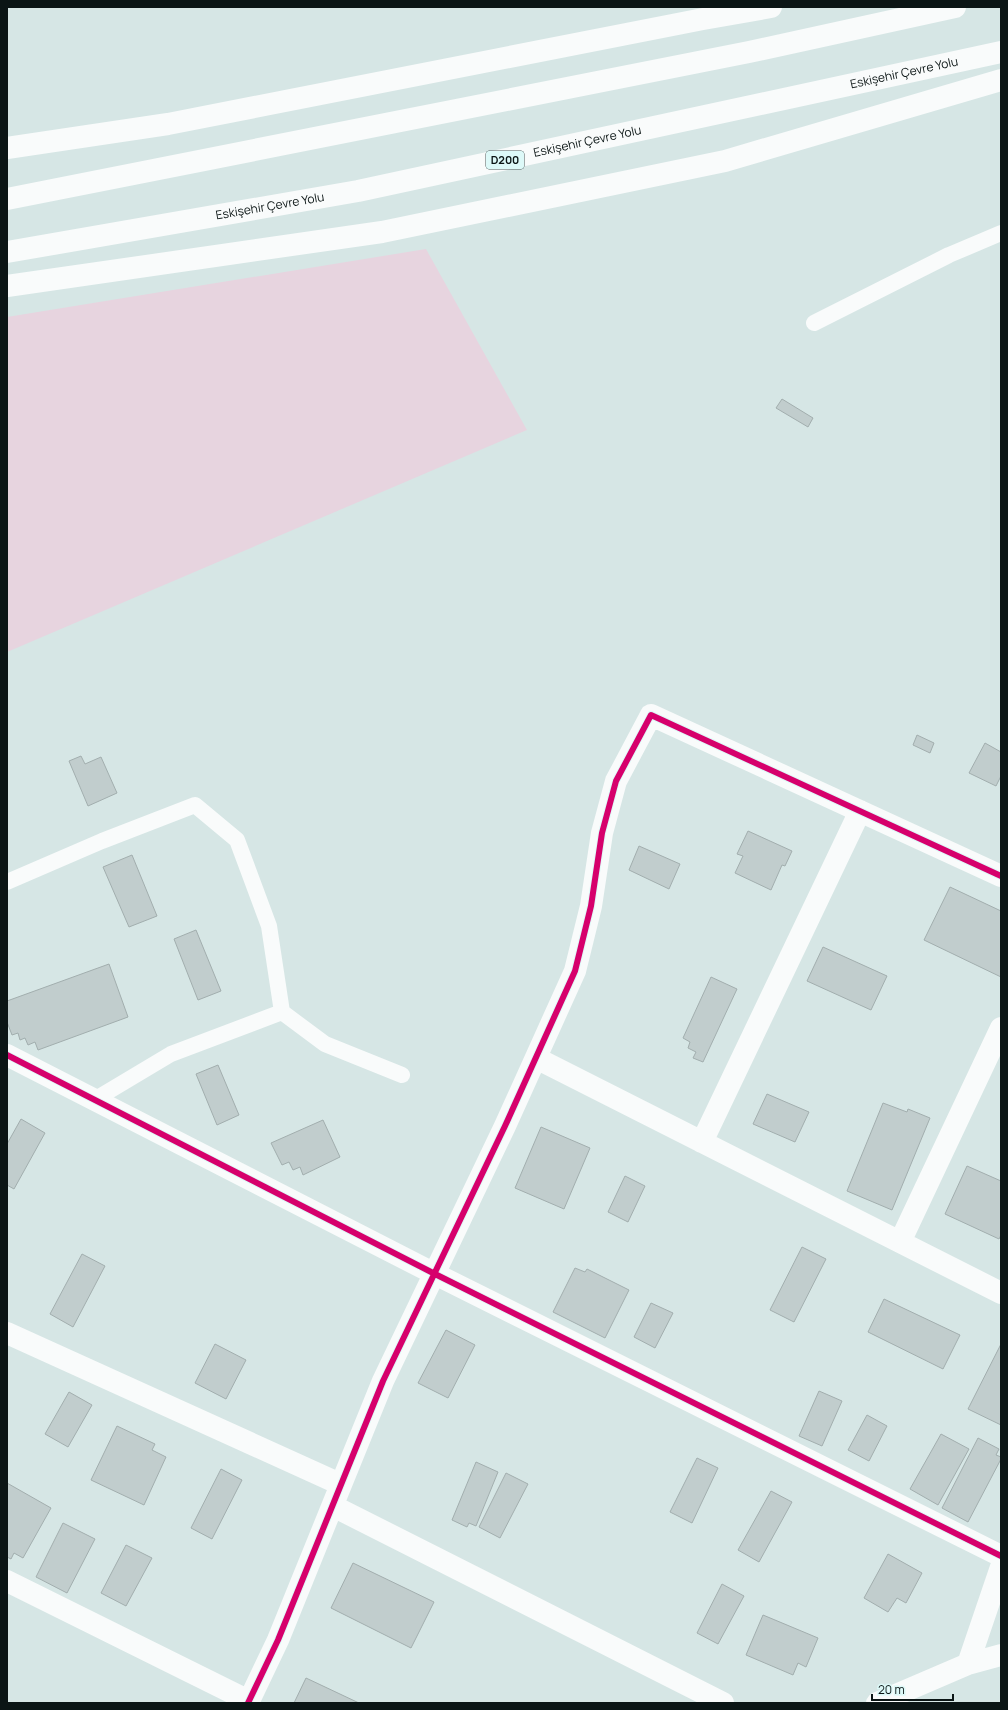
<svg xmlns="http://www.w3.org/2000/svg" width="1008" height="1710" font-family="Manrope,sans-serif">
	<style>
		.green { fill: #e7d4df }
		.building { fill: #c1cdcd; stroke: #a2aeae }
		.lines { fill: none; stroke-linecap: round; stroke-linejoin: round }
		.service { stroke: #f9fbfb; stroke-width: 16 }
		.minor { stroke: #f9fbfb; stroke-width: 22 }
		.trunk { stroke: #f9fbfb; stroke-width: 22 }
		.cycleway-casing { stroke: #ddf9f8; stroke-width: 8 }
		.cycleway { stroke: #d6006c; stroke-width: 6 }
		.labels { text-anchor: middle; stroke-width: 4; stroke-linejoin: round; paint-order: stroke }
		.shield { fill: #ddf9f8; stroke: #4a5959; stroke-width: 1 }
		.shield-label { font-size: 11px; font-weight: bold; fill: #0b1515 }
		.street-label { font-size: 12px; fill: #0b1515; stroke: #ddf9f8 }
	</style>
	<rect width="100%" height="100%" fill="#d6e6e5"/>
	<path class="green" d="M426 249 527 430 7 652V317Z"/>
	<path class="building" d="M782 399 813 418 808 427 776 408Z
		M917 735 934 743 930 753 913 745Z
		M985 743 1001 752V776L996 786 969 773Z
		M81 756 85 764 101 757 117 793 88 806 69 761Z
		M748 831 792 851 785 866 782 865 771 890 735 873 743 856 737 854Z
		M639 846 680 864 669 889 629 870Z
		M132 855 157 916 129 927 103 867Z
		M950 887 1001 911V977L924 940Z
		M196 930 221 991 198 1000 174 939Z
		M823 947 887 976 871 1010 807 981Z
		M109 964 128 1017 38 1050 35 1042 28 1045 25 1038 20 1040 18 1033 12 1035 7 1022V1001Z
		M711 977 737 989 703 1062 693 1058 696 1052 688 1048 690 1042 683 1038Z
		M218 1065 239 1115 217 1125 196 1074Z
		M767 1094 809 1112 795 1142 753 1124Z
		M883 1103 907 1112 908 1109 930 1118 892 1210 847 1191Z
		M21 1119 45 1133 14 1189 7 1185V1144Z
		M323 1120 340 1157 303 1175 300 1167 293 1170 289 1162 282 1165 271 1143Z
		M541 1127 590 1148 564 1209 515 1188Z
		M967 1166 1001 1181V1235L999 1239 945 1214Z
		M625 1176 645 1186 628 1222 608 1212Z
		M802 1247 826 1259 794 1322 770 1310Z
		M82 1254 105 1266 73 1327 50 1314Z
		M575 1268 585 1272 587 1269 629 1290 605 1338 553 1312Z
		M884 1299 960 1335 943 1369 868 1332Z
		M651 1303 673 1313 655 1348 634 1337Z
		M446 1330 475 1345 448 1398 418 1383Z
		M215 1344 246 1360 226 1399 195 1383Z
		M1001 1344V1425L968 1409Z
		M819 1391 842 1401 822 1446 799 1436Z
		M69 1392 92 1405 68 1447 45 1434Z
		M867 1415 887 1426 869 1461 848 1450Z
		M117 1426 155 1444 152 1450 166 1457 144 1505 91 1480Z
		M941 1434 969 1449 938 1505 910 1489Z
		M978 1438 999 1449 996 1455 1001 1457V1459L968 1522 942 1508Z
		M697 1458 718 1468 692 1523 670 1512Z
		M476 1462 498 1472 476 1526 469 1523 467 1527 452 1520Z
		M221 1469 242 1480 212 1539 191 1528Z
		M506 1473 528 1484 500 1538 479 1527Z
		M7 1483 51 1508 23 1558 14 1553 11 1559 7 1557Z
		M771 1491 792 1502 759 1562 738 1550Z
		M63 1523 95 1539 67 1593 36 1577Z
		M126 1545 152 1558 126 1606 101 1593Z
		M888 1554 922 1573 906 1603 897 1598 888 1612 864 1598Z
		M353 1563 434 1602 411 1648 331 1608Z
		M722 1584 744 1596 718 1644 697 1633Z
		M763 1615 818 1638 806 1667 798 1663 793 1675 746 1655Z
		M306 1678 359 1703H294Z"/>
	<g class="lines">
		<path class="service" d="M814 323 949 255 1001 233
			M7 882 102 841 195 805 237 840 269 926 282 1012 325 1044 402 1075
			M94 1100 171 1054 282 1012"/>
		<path class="minor" d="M7 1055 435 1274 1001 1556
			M536 1058 1001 1293
			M702 1142 860 811
			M900 1242 1001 1028
			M7 1333 340 1484
			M333 1506 723 1703
			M7 1581 249 1701
			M968 1664 1001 1567
			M248 1703 278 1640 383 1381 505 1126 575 971 591 906 602 833 616 781 651 715 1001 876
			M877 1703 968 1664 1001 1655"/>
		<g class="trunk">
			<path d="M7 148 168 124 703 19 771 7"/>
			<path d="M7 199 749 52 955 7"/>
			<path id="s1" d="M7 252 358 191 1001 52"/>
			<path d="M7 286 382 232 725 161 1001 80"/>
		</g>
		<defs>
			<path id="cycleway" d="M7 1055 435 1274 1001 1556
				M248 1703 278 1640 383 1381 505 1126 575 971 591 906 602 833 616 781 651 715 1001 876"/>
		</defs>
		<use href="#cycleway" class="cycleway-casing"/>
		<use href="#cycleway" class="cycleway"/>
	</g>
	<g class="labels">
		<rect class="shield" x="486" y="151" width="38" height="18" rx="3"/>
		<g class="shield-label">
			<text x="505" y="164">D200</text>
		</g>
		<g class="street-label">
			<text dy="4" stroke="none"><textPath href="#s1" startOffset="915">Eskişehir Çevre Yolu</textPath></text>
			<text dy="4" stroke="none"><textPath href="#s1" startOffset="591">Eskişehir Çevre Yolu</textPath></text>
			<text dy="4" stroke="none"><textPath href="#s1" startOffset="267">Eskişehir Çevre Yolu</textPath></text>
		</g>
	</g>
	<rect width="1008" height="1710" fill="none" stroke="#0b1515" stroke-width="16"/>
	<path d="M872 1694v6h81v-6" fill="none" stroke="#0b1515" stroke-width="2"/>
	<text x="878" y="1694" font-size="12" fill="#0b1515" stroke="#ddf9f8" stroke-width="3" paint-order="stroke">20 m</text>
</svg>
